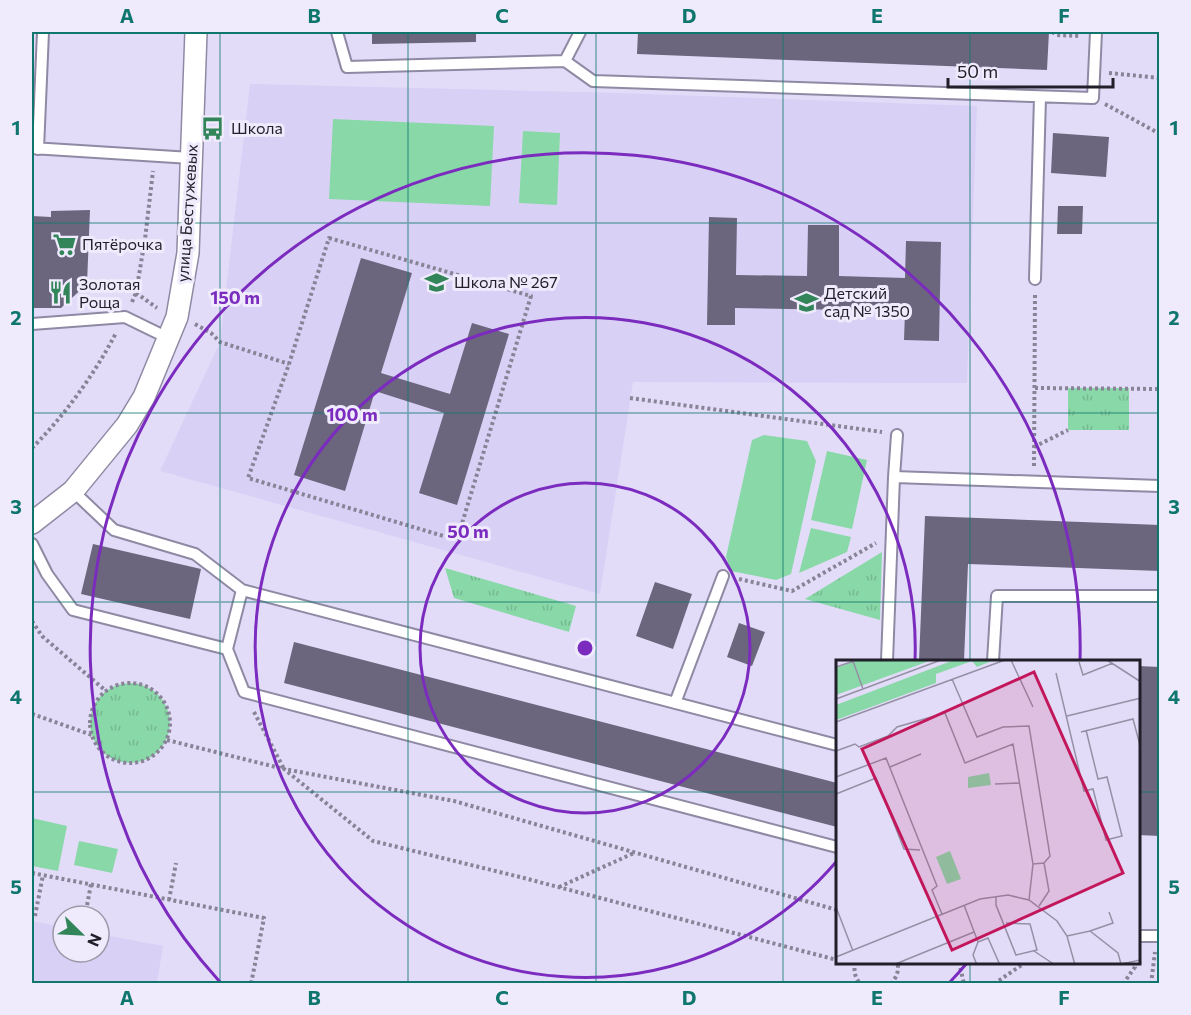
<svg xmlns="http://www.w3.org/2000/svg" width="1191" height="1015" font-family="Commissioner,sans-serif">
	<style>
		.built { fill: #d9d1f5 }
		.park { fill: url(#park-tufts) }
		.garden { fill: #89d8a8 }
		.building { fill: #6b667e }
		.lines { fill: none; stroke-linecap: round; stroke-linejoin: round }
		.lane-casing { stroke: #8f89a3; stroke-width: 14 }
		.street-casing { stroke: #8f89a3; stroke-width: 24 }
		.path { stroke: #888397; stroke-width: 4; stroke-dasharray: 3 3; stroke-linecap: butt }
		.lane { stroke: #fff; stroke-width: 10 }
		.street { stroke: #fff; stroke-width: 21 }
		.grid { fill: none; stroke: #0f766e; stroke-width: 1.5; stroke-opacity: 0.55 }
		.ring { fill: none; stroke: #7b2cbf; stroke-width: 3 }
		.labels { text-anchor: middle; stroke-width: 6; stroke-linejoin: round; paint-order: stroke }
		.poi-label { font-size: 16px; fill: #211f29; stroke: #efebfd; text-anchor: start }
		.street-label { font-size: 16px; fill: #211f29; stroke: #efebfd }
		.inset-road { fill: none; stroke: #9590a6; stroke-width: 1.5 }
		.view { fill: #c2185b; fill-opacity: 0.15; stroke: #c2185b; stroke-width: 3 }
		.inset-edge { fill: none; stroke: #211f29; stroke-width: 3 }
		.centre { fill: #7b2cbf; stroke: #efebfd; stroke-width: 3 }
		.ring-label { font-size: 18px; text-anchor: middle; font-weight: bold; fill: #7b2cbf; stroke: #efebfd; stroke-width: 6; stroke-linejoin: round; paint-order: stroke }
		.neatline { fill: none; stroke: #0f766e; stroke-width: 2 }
		.grid-label { font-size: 20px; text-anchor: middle; font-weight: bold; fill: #0f766e }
	</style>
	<defs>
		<pattern id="park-tufts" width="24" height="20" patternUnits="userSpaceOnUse" patternTransform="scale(1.5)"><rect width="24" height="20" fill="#89d8a8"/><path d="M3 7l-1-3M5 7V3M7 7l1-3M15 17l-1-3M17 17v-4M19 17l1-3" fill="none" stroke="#76b991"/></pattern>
	</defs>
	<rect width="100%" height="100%" fill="#e3dcf9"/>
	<path class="built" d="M250 84 620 93 977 106 967 383 633 382 600 594 160 471 220 342Z
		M32 921 63 927V952H99V934L163 946 157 983H32Z"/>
	<path class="park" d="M1068 388H1129V430H1068Z
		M882 552 880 620 805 599Z
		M445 568 576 606 569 632 454 598Z
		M90 723a40 40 0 1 1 80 0a40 40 0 1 1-80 0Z"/>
	<path class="garden" d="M333 119 494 126 490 206 329 199Z
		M523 131 560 133 557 205 519 203Z
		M764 435 807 441 816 461 791 574 776 580 731 571 726 557 752 440Z
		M827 451 867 460 852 529 811 520Z
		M811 528 851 537 847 552 799 573Z
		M32 818 67 826 58 871 32 866Z
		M79 841 118 849 112 873 74 865Z"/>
	<path class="building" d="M372 32H476V42L372 44Z
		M638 32H1049L1047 70 637 54Z
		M1053 133 1109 137 1106 177 1051 173Z
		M1058 206H1083L1082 234H1057Z
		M90 210 87 284 61 308H32V216L51 217V211Z
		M709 217 737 218 736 275 807 276 808 225H839V276L905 278 906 241 941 242 939 341 904 340 905 311 735 308V325H707Z
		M361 258 412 273 381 373 450 394 472 323 509 334 457 505 419 493 444 413 375 391 345 491 294 475Z
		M925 516 1160 525V571L968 564 964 661H919Z
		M93 544 201 569 190 619 81 594Z
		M655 582 692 594 673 649 636 636Z
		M739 623 765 632 752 666 727 657Z
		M294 642 837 783V827L284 683Z
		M1138 666 1160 667V836L1138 835Z"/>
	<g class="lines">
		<defs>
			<path id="lane" d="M337 32 347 67 565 61 593 81 1093 98 1096 32
				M565 61 580 32
				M32 148 191 158
				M38 149 43 32
				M1035 279 1040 97
				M32 324 125 317 168 338
				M894 477 897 435
				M73 491 114 530 195 554 242 590
				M32 544 47 574 73 610 227 649 244 692 837 847
				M227 649 242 590 837 745
				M887 661 894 477 1160 486
				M993 661 997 596H1160
				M675 703 723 576
				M1138 936H1160"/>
			<path id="street" d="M32 523 73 491 127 425 144 397 177 317 188 253 196 32"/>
		</defs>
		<use href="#lane" class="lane-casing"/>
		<use href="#street" class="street-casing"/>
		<path class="path" d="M1052 32 1057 35 1080 36
			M1109 73 1160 78
			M1105 104 1160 134
			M329 238 531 296 457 540 248 478 289 364Z
			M136 293 157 308
			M132 302 136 293 145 239 153 171
			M195 324 211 333 220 342 289 364
			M1035 388 1160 389
			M630 398 882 432
			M1034 447 1068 430
			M32 448C65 415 94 375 116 333
			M1034 466 1035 294
			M739 579 792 591 876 543
			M32 621 42 636 106 691
			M90 723a40 40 0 1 1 80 0a40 40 0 1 1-80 0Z
			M254 712 284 769
			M32 714 92 735
			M167 740 284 769
			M32 873 264 918 251 984
			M559 887 634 853
			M169 900 176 863
			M837 910 454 801 284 769 373 841 520 877 837 960
			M86 911 91 884
			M35 916 43 875
			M855 962C854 970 854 978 861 984
			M959 962 964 984
			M891 984C896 978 900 970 897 962
			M994 984 1026 962
			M1123 984 1135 967 1134 962
			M1151 984 1155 952"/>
		<use href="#lane" class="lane"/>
		<use href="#street" class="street"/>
	</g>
	<path class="grid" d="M220 32V984M408 32V984M596 32V984M783 32V984M970 32V661M32 223H1160M32 413H1160M32 602H1160M32 792H837M1138 792H1160M970 962V984"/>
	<g class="ring">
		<circle cx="585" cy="648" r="165"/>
		<path d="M836 862A330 330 0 1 1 915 660"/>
		<path d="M967 963A495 495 0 0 1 950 982M220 982A495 495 0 1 1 1080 661"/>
	</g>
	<defs>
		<symbol id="bus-bare" viewBox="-9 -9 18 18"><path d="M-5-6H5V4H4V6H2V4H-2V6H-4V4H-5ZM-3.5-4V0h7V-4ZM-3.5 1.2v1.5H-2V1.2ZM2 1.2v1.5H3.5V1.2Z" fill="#328558" stroke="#efebfd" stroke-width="2.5" paint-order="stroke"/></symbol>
		<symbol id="supermarket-bare" viewBox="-9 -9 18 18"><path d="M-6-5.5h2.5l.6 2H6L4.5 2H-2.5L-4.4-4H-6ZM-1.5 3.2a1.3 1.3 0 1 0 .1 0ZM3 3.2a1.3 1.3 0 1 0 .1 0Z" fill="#328558" stroke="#efebfd" stroke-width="2.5" paint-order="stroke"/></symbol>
		<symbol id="school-bare" viewBox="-9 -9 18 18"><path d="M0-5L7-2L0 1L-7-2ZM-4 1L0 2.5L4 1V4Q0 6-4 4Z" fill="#328558" stroke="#efebfd" stroke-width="2.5" paint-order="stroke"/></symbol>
		<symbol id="restaurant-bare" viewBox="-9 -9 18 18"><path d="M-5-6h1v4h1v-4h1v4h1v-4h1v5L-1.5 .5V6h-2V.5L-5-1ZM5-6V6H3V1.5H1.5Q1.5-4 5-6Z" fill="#328558" stroke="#efebfd" stroke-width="2.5" paint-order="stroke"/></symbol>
	</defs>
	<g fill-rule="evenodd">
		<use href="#bus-bare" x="196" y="112" width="33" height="33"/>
		<use href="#supermarket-bare" x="48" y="228" width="33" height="33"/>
		<use href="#school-bare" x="420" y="266" width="33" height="33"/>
		<use href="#restaurant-bare" x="44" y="276" width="33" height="33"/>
		<use href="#school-bare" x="790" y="286" width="33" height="33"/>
	</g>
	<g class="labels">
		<g class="poi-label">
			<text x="231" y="134">Школа</text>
			<text x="82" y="250">Пятёрочка</text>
			<text x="454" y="288">Школа № 267</text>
			<text x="79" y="290">Золотая<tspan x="79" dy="18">Роща</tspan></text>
			<text x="824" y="299">Детский<tspan x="824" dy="18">сад № 1350</tspan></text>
		</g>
		<g class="street-label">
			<text transform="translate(187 213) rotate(-86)" y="6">улица Бестужевых</text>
		</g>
	</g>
	<g transform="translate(836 660)">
		<rect width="304" height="304" fill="#e3dcf9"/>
		<path d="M118 0H158L141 7 136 1 100 14V23L0 60V45Z" fill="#89d8a8"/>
		<path d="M22 0H96L0 35V8Z" fill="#89d8a8"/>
		<path d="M153 113 155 125 132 128V117ZM114 191 125 219 111 224 100 197Z" fill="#89d8a8"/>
		<path class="inset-road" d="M175 0 197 47M271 0 305 22M17 1 27 29M243 2 247 15 277 3M0 7 18 1M220 13 248 131 257 129 270 180 286 176 271 117 262 119 250 70M116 19 141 77 167 67 193 66 214 196 208 203 213 231 203 246M0 39 105 0M231 56 305 38M0 62 169 0M245 72 297 59 305 89M0 91 19 84 23 87 52 76 61 67 109 53 129 103 177 84 197 204 208 203M54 107 85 94M0 117 50 98 101 226 96 230 106 254M159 124 184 123M0 134 40 118 68 189 84 190M160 236V245L180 295 201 290 194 264 170 263M193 240 197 204M128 245 142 282 137 295 141 305M0 247 17 291M254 271 277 263 273 252M231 276 254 271 282 293 285 304 304 300 305 303M142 282 152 278 164 305M198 291 219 305M0 297 144 239 172 235 193 240 221 261 231 276 239 305M57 305 138 272"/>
		<path class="view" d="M198 12 287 213 116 290 26 89Z"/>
		<rect width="304" height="304" class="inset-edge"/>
	</g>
	<circle cx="585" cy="648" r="9" class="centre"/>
	<g class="ring-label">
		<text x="235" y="304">150 m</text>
		<text x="352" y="421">100 m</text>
		<text x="468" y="538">50 m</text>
	</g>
	<rect width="1191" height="1015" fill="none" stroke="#efebfd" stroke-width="66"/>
	<g transform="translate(81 934) rotate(114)"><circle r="28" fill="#efebfd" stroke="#9d99a8" stroke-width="1.5"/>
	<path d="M0-4.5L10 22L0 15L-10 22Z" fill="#328558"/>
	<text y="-9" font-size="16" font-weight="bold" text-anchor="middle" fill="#211f29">N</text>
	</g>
	<path d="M948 78v9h165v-9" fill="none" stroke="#211f29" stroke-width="3"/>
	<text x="957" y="78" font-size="18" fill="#211f29" stroke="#efebfd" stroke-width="4.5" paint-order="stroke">50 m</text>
	<rect x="33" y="33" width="1125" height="949" class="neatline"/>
	<g class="grid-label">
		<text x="127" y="23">A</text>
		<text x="314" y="23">B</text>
		<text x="502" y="23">C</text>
		<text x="689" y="23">D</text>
		<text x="877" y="23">E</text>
		<text x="1064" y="23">F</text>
		<text x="16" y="135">1</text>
		<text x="1174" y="135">1</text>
		<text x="16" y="325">2</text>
		<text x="1174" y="325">2</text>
		<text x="16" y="514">3</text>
		<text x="1174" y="514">3</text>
		<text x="16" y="704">4</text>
		<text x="1174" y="704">4</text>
		<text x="16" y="894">5</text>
		<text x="1174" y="894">5</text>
		<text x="127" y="1005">A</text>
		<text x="314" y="1005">B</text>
		<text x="502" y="1005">C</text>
		<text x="689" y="1005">D</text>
		<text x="877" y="1005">E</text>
		<text x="1064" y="1005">F</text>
	</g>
</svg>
